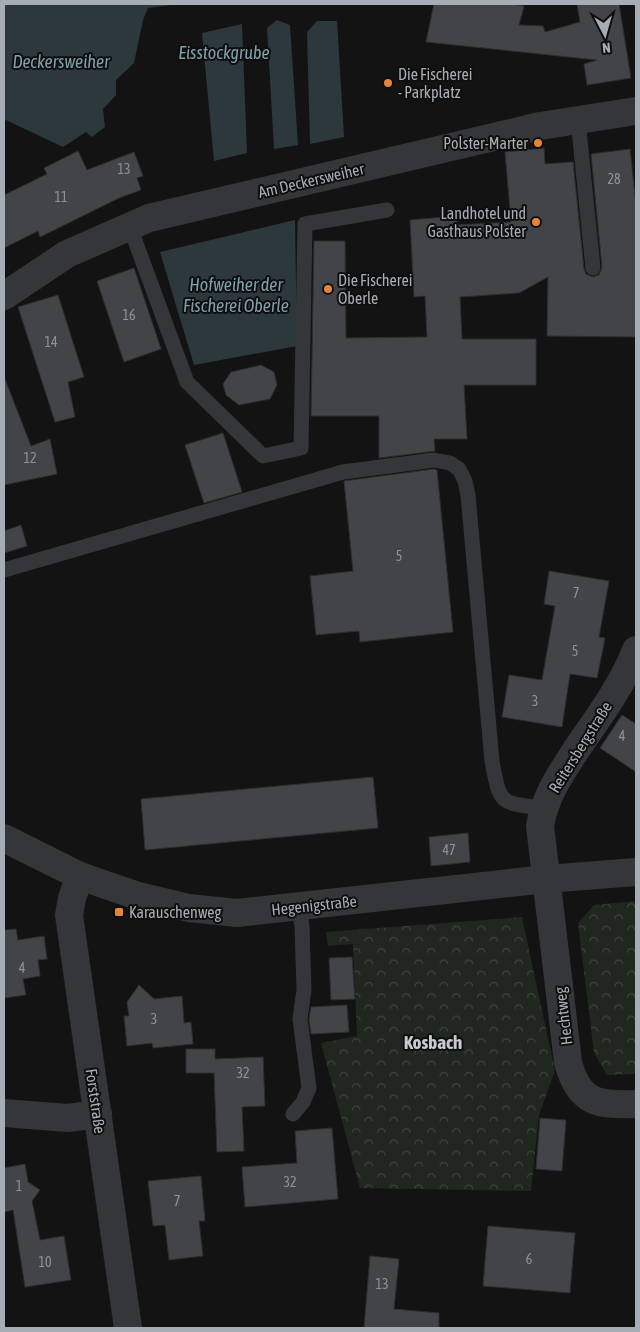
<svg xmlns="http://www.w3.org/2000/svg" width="640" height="1332" font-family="'Asap Condensed',sans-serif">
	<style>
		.forest { fill: url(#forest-crowns) }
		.water { fill: #2d383c }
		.building { fill: #424447; stroke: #2d2e30 }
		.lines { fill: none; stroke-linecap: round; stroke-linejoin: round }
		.lane { stroke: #343639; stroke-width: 15 }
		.street { stroke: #343639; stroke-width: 28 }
		.poi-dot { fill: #e3863c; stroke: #0e0e0f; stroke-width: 2 }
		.labels { text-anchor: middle; stroke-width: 4; stroke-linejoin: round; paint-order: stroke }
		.number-label { font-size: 14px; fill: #8d9399 }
		.poi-label { font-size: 16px; fill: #a6adb4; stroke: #0e0e0f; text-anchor: start }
		.street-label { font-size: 16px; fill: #a6adb4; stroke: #0e0e0f }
		.water-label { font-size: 18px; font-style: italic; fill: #7fa1ac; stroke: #0e0e0f }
		.quarter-label { font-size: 19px; font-weight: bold; fill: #c6cbd0; stroke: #0e0e0f }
	</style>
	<defs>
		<pattern id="forest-crowns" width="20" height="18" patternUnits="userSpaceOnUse" patternTransform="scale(1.25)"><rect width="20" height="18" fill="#20271f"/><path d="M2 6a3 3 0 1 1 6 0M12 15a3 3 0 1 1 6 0" fill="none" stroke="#3d443d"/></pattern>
	</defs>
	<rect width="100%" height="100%" fill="#131314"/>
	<path class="forest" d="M636 901V1074L607 1075 594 1053 578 923 594 905Z
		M522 917 555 1071 539 1115 531 1191 360 1188 321 1043 357 1036 353 944 328 946 326 932Z"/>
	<path class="water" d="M4 4H179L148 8 143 20 134 63 116 80V95L103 109 105 127 92 137 86 132 63 147 6 120 4 121Z
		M277 20 290 25 298 145 274 149 267 28Z
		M317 21H337L344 137 310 144 307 32Z
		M242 24 247 153 214 161 202 33Z
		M295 220 297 346 194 365 160 252Z"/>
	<path class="building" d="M434 4H510L524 6 519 25 543 26 545 32 580 22 577 4H619L631 78 587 85 584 64 597 60 426 42Z
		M544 148 545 164 573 162 584 269 586 274 593 277 599 275 602 267 591 154 630 149 636 205V337L547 336 548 277 519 293 460 297 462 339H536V385H464L467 439H434L435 451 379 458V416H311L314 241H345L346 338 427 337 425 296 414 297 410 220 457 216V225L511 222 505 152Z
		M78 151 87 170 134 152 143 176 137 178 141 190 119 198 40 237 38 231 4 248V195L47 174 44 168Z
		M134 268 161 349 124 362 97 281Z
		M58 295 84 377 68 382 75 417 55 422 18 307Z
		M261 365 274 372 277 385 270 399 239 405 226 395 223 384 231 372Z
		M4 379H5L31 446 50 439 57 474 4 485Z
		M223 433 242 492 204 503 185 445Z
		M434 469 437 470 453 632 360 642 359 631 316 635 310 576 353 571 344 481Z
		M21 525 27 546 4 553V531Z
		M549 571 609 581 599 637 605 638 597 678 570 674 562 727 502 717 509 675 542 680 555 606 544 604Z
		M622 715 636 724V772L600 748Z
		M373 777 378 828 145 850 141 799Z
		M468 833 470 862 431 866 429 837Z
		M16 929 18 940 44 936 47 959 38 960 40 976 23 979 26 995 4 998V930Z
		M352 957 355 999 331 1000 329 958Z
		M139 985 154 999 182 996 184 1023 191 1022 193 1044 153 1048 152 1043 127 1046 124 1016H129L127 1002Z
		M347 1005 349 1032 311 1034 309 1019 311 1007Z
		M186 1049H215V1059L263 1057 265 1106 242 1107 244 1151 217 1152 214 1073H186Z
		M540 1118 566 1120 562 1171 536 1169Z
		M332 1128 338 1199 245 1207 242 1167 297 1163 295 1131Z
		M25 1164 28 1182 40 1190 32 1201 40 1240 64 1236 71 1280 25 1287 13 1210 4 1212V1168Z
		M201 1176 205 1221H199L203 1256 169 1260 165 1225 153 1226 148 1181Z
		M488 1226 575 1233 570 1293 483 1286Z
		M370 1256 399 1259 394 1309 439 1313V1328H364Z"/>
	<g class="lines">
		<path class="lane" d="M578 120 593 268
			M130 227 187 382 263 456 301 448 305 224 387 210
			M4 570 343 472 434 460 450 463 459 469 465 481 468 495 492 761C500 804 499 803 543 808
			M293 1114 303 1102 309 1088 300 1019 304 990 302 926 299 906"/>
		<path class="street" d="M4 296 67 254 149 218 540 126 636 111
			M636 650C622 686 598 718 576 750 560 775 545 796 540 826L568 1062C579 1104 598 1105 636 1104
			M4 838 80 876 135 895 189 908 237 913 546 879 636 872
			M80 876 72 898 69 915 128 1328
			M4 1113 68 1118 98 1114"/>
	</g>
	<g class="poi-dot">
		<circle cx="388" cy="83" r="5"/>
		<circle cx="538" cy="143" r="5"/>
		<circle cx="536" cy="222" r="5"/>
		<circle cx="328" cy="289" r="5"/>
		<rect x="114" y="907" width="10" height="10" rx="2.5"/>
	</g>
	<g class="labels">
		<g class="number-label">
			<text x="124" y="174">13</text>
			<text x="614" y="184">28</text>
			<text x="61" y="202">11</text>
			<text x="129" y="320">16</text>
			<text x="51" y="347">14</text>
			<text x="30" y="463">12</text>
			<text x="399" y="561">5</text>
			<text x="576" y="598">7</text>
			<text x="575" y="656">5</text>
			<text x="535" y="706">3</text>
			<text x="622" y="741">4</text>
			<text x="449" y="855">47</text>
			<text x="22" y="973">4</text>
			<text x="154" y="1024">3</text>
			<text x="243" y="1078">32</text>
			<text x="290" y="1187">32</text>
			<text x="19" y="1191">1</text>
			<text x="177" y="1206">7</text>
			<text x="529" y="1264">6</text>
			<text x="45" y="1267">10</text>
			<text x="382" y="1289">13</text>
		</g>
		<g class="poi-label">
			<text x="398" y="80">Die Fischerei<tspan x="398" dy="18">- Parkplatz</tspan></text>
			<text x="528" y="149" text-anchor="end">Polster-Marter</text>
			<text x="526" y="219" text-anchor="end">Landhotel und<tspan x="526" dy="18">Gasthaus Polster</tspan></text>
			<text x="338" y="286">Die Fischerei<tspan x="338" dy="18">Oberle</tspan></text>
			<text x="129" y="918">Karauschenweg</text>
		</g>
		<g class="street-label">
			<text transform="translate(311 180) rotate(-13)" y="6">Am Deckersweiher</text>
			<text transform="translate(580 747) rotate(-58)" y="6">Reitersbergstraße</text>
			<text transform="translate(314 905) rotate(-6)" y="6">Hegenigstraße</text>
			<text transform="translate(563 1016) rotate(-97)" y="6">Hechtweg</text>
			<text transform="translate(96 1101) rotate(82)" y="6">Forststraße</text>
		</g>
		<g class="water-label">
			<text x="224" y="59">Eisstockgrube</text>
			<text x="61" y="68">Deckersweiher</text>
			<text x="236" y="291">Hofweiher der<tspan x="236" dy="21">Fischerei Oberle</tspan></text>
		</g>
		<g class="quarter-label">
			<text x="433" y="1049">Kosbach</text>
		</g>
	</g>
	<rect width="640" height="1332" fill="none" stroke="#a6adb4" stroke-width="10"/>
	<g transform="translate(605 35) rotate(174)" stroke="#0e0e0f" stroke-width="4" paint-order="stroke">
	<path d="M0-4L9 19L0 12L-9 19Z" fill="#a6adb4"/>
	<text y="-8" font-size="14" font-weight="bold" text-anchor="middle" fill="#a6adb4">N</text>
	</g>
</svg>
